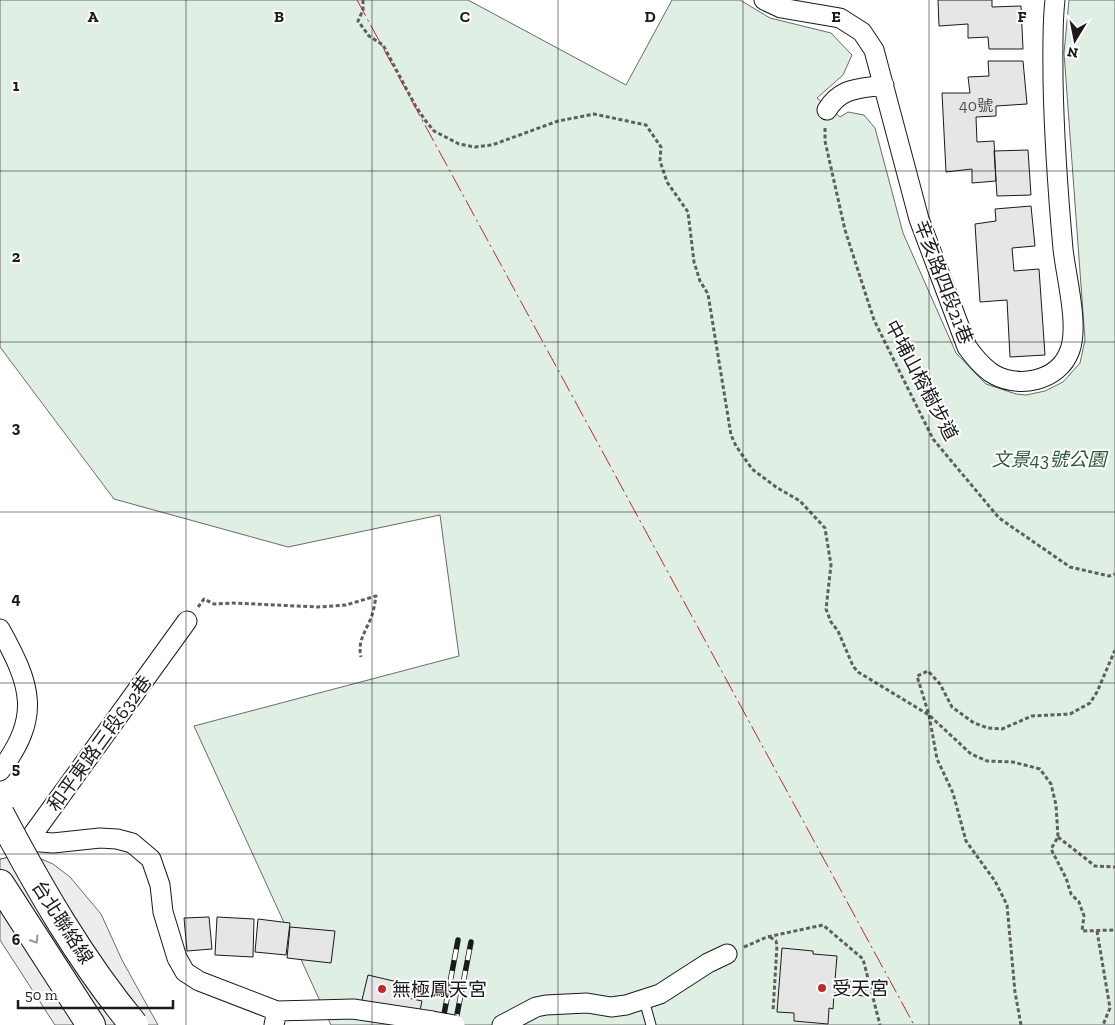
<svg xmlns="http://www.w3.org/2000/svg" width="1115" height="1025" font-family="'Zilla Slab','Noto Sans TC',serif">
	<style>
		.green { fill: #e0efe3; stroke: #6a6a6a }
		.parking { fill: #ededed; stroke: #6a6a6a }
		.building { fill: #e6e6e6; stroke: #1a1a1a }
		.lines { fill: none; stroke-linecap: round; stroke-linejoin: round }
		.lane-casing { stroke: #1a1a1a; stroke-width: 11 }
		.street-casing { stroke: #1a1a1a; stroke-width: 21 }
		.highway-casing { stroke: #1a1a1a; stroke-width: 30 }
		.path { stroke: #5f5f5f; stroke-width: 3; stroke-dasharray: 4 2.5; stroke-linecap: butt }
		.lane { stroke: #fff; stroke-width: 9 }
		.street { stroke: #fff; stroke-width: 19 }
		.highway { stroke: #fff; stroke-width: 28 }
		.rail-casing { stroke: #1a1a1a; stroke-width: 5.5 }
		.rail { stroke: #fff; stroke-width: 4; stroke-dasharray: 11; stroke-linecap: butt }
		.street-bridge-casing { stroke: #1a1a1a; stroke-width: 21; stroke-linecap: butt }
		.highway-bridge-casing { stroke: #1a1a1a; stroke-width: 30; stroke-linecap: butt }
		.street-bridge { stroke: #fff; stroke-width: 19 }
		.highway-bridge { stroke: #fff; stroke-width: 28 }
		.power { stroke: #c62828; stroke-width: 1; stroke-dasharray: 18 4 2.5 4; stroke-linecap: butt }
		.oneway { stroke: #989898 }
		.grid { fill: none; stroke: #1a1a1a; stroke-width: 1; stroke-opacity: 0.55 }
		.poi-dot { fill: #c62828; stroke: #fff; stroke-width: 2 }
		.labels { text-anchor: middle; stroke-width: 4; stroke-linejoin: round; paint-order: stroke }
		.number-label { font-size: 16px; fill: #4d4d4d }
		.street-label { font-size: 19px; fill: #1a1a1a; stroke: #fff }
		.park-label { font-size: 19px; font-style: italic; fill: #2b5a34; stroke: #fff }
		.poi-label { font-size: 19px; fill: #1a1a1a; stroke: #fff; text-anchor: start }
		.grid-label { font-size: 16px; text-anchor: middle; font-weight: bold; fill: #1a1a1a; stroke: #fff; stroke-width: 4; stroke-linejoin: round; paint-order: stroke }
	</style>
	<rect width="100%" height="100%" fill="#fff"/>
	<path class="green" d="M0 0H468L626 85 672 0H740L770 18 831 33 852 55 843 75 817 98 840 117 848 112 864 115 875 128 903 233 956 353 977 375 986 384 1016 394 1026 395 1045 391 1063 382 1080 363 1085 340 1064 53 1069 0H1115V1025H331L194 726 459 656 440 515 288 547 114 499 0 347Z"/>
	<path class="parking" d="M27 853 53 864 70 877 101 914 122 960 158 1025H55L0 940V857Z"/>
	<path class="building" d="M938 0H992V7L1021 6 1023 49H989L988 37 968 38V24L939 26Z
		M988 61H1023L1027 104 996 106V116L976 117 977 142 994 141 996 181 972 183V169L946 172 942 93H970L968 77 989 76Z
		M1028 150 1031 195 997 196 994 151Z
		M1031 206 1035 246 1012 248 1014 271 1039 269 1045 355 1010 357 1007 300 980 302 975 224 996 221 995 209Z
		M209 917 212 949 187 951 184 918Z
		M217 917 254 919 253 957 215 955Z
		M258 919 290 923 286 955 255 952Z
		M290 927 335 931 331 963 287 958Z
		M782 948 813 951V954L837 956 835 980 866 983 865 996 834 993 833 1009 829 1008 828 1024 794 1021V1013L777 1012Z
		M368 975 402 983 399 996 422 1001 419 1015 361 1004Z"/>
	<g class="lines">
		<defs>
			<path id="lane" d="M644 1000 651 1025"/>
			<path id="street" d="M764 0 781 8 840 18 862 32 874 50 919 219 967 347C974 357 981 365 990 372 1016 390 1059 382 1070 350 1079 324 1066 277 1063 249 1058 193 1054 136 1053 79 1053 53 1052 26 1055 0
				M827 110C841 87 859 89 884 85
				M0 629C31 685 42 716 0 771
				M28 841 53 843 100 838 117 839 132 843 151 859 160 885 163 912 177 958 185 972 199 981 277 1011 274 1025
				M0 849 28 841 187 621
				M277 1011 353 1009 432 1021
				M502 1025 536 1007 546 1005 587 1003 611 1007 626 1005 660 994 708 963 727 954"/>
			<path id="highway" d="M0 884 91 1025"/>
		</defs>
		<use href="#lane" class="lane-casing"/>
		<use href="#street" class="street-casing"/>
		<use href="#highway" class="highway-casing"/>
		<path class="path" d="M363 0V10L358 21 369 36 383 45 415 105 425 120 434 131 459 144 475 147 492 145 558 121 594 114 646 125 661 147 660 161 667 182 688 212 694 262 700 281 708 294 731 435 736 446 752 469 776 487 800 501 825 528 831 565 826 609 831 622 838 631 853 666 858 672 929 715 971 754 987 761 1013 762 1040 769 1051 784 1056 805 1058 837 1051 849 1066 878 1071 894 1079 902 1084 916 1082 931 1115 930
			M825 128V141L845 230 874 320 933 439 999 518 1070 567 1109 576 1115 574
			M198 607 204 599 214 604 233 603 318 607 346 605 376 596C375 602 374 609 372 615 367 630 357 640 361 657
			M1058 837 1095 866 1115 867
			M1097 931 1110 1008 1103 1025
			M770 937 776 941 777 946 773 1011
			M744 947 767 937 823 925 863 959 880 1025
			M1021 1025 1015 992 1007 905 995 881 966 841 953 793 937 759 929 715 917 676 928 671 940 684 952 707 974 723 988 728 1002 729 1032 716 1070 714 1090 703 1097 692 1115 650"/>
		<use href="#lane" class="lane"/>
		<use href="#street" class="street"/>
		<use href="#highway" class="highway"/>
		<defs>
			<path id="rail" d="M442 1025 458 940
				M455 1025 471 942"/>
		</defs>
		<use href="#rail" class="rail-casing"/>
		<use href="#rail" class="rail"/>
		<defs>
			<path id="street-bridge" d="M432 1021 455 1025"/>
			<path id="highway-bridge" d="M0 814C39 888 81 961 134 1025"/>
		</defs>
		<use href="#street-bridge" class="street-bridge-casing"/>
		<use href="#highway-bridge" class="highway-bridge-casing"/>
		<use href="#street-bridge" class="street-bridge"/>
		<use href="#highway-bridge" class="highway-bridge"/>
		<path class="power" d="M357 0 914 1025"/>
	</g>
	<defs><path id="oneway-chevron" d="M-2-3.5L2.5 0L-2 3.5" fill="none" stroke-width="1.6" stroke-linecap="round" stroke-linejoin="round" transform="scale(1.25)"/></defs>
	<use class="oneway" href="#oneway-chevron" transform="translate(35 940) rotate(58)"/>
	<path class="grid" d="M186 0V1025M372 0V1025M558 0V1025M743 0V1025M929 0V1025M0 171H1115M0 342H1115M0 512H1115M0 683H1115M0 854H1115"/>
	<g class="poi-dot">
		<circle cx="822" cy="988" r="5"/>
		<circle cx="382" cy="989" r="5"/>
	</g>
	<g class="labels">
		<g class="number-label">
			<text x="976" y="111">40號</text>
		</g>
		<g class="street-label">
			<text transform="translate(944 282) rotate(69)" y="7">辛亥路四段21巷</text>
			<text transform="translate(922 380) rotate(62)" y="7">中埔山榕樹步道</text>
			<text transform="translate(99 743) rotate(-54)" y="7">和平東路三段632巷</text>
			<text transform="translate(63 922) rotate(57)" y="7">台北聯絡線</text>
		</g>
		<g class="park-label">
			<text x="1049" y="466">文景43號公園</text>
		</g>
		<g class="poi-label">
			<text x="832" y="995">受天宮</text>
			<text x="392" y="996">無極鳳天宮</text>
		</g>
	</g>
	<g class="grid-label">
		<text x="93" y="22">A</text>
		<text x="279" y="22">B</text>
		<text x="465" y="22">C</text>
		<text x="650" y="22">D</text>
		<text x="836" y="22">E</text>
		<text x="1022" y="22">F</text>
		<text x="16" y="91">1</text>
		<text x="16" y="262">2</text>
		<text x="16" y="433">3</text>
		<text x="16" y="604">4</text>
		<text x="16" y="774">5</text>
		<text x="16" y="945">6</text>
	</g>
	<g transform="translate(1075 40) rotate(190)" stroke="#ffffff" stroke-width="4" paint-order="stroke">
	<path d="M0-4L9 19L0 12L-9 19Z" fill="#1a1a1a"/>
	<text y="-8" font-size="14" font-weight="bold" text-anchor="middle" fill="#1a1a1a">N</text>
	</g>
	<path d="M18 1000v8h155v-8" fill="none" stroke="#1a1a1a" stroke-width="2.5"/>
	<text x="25" y="1000" font-size="15" fill="#1a1a1a" stroke="#ffffff" stroke-width="4" paint-order="stroke">50 m</text>
</svg>
